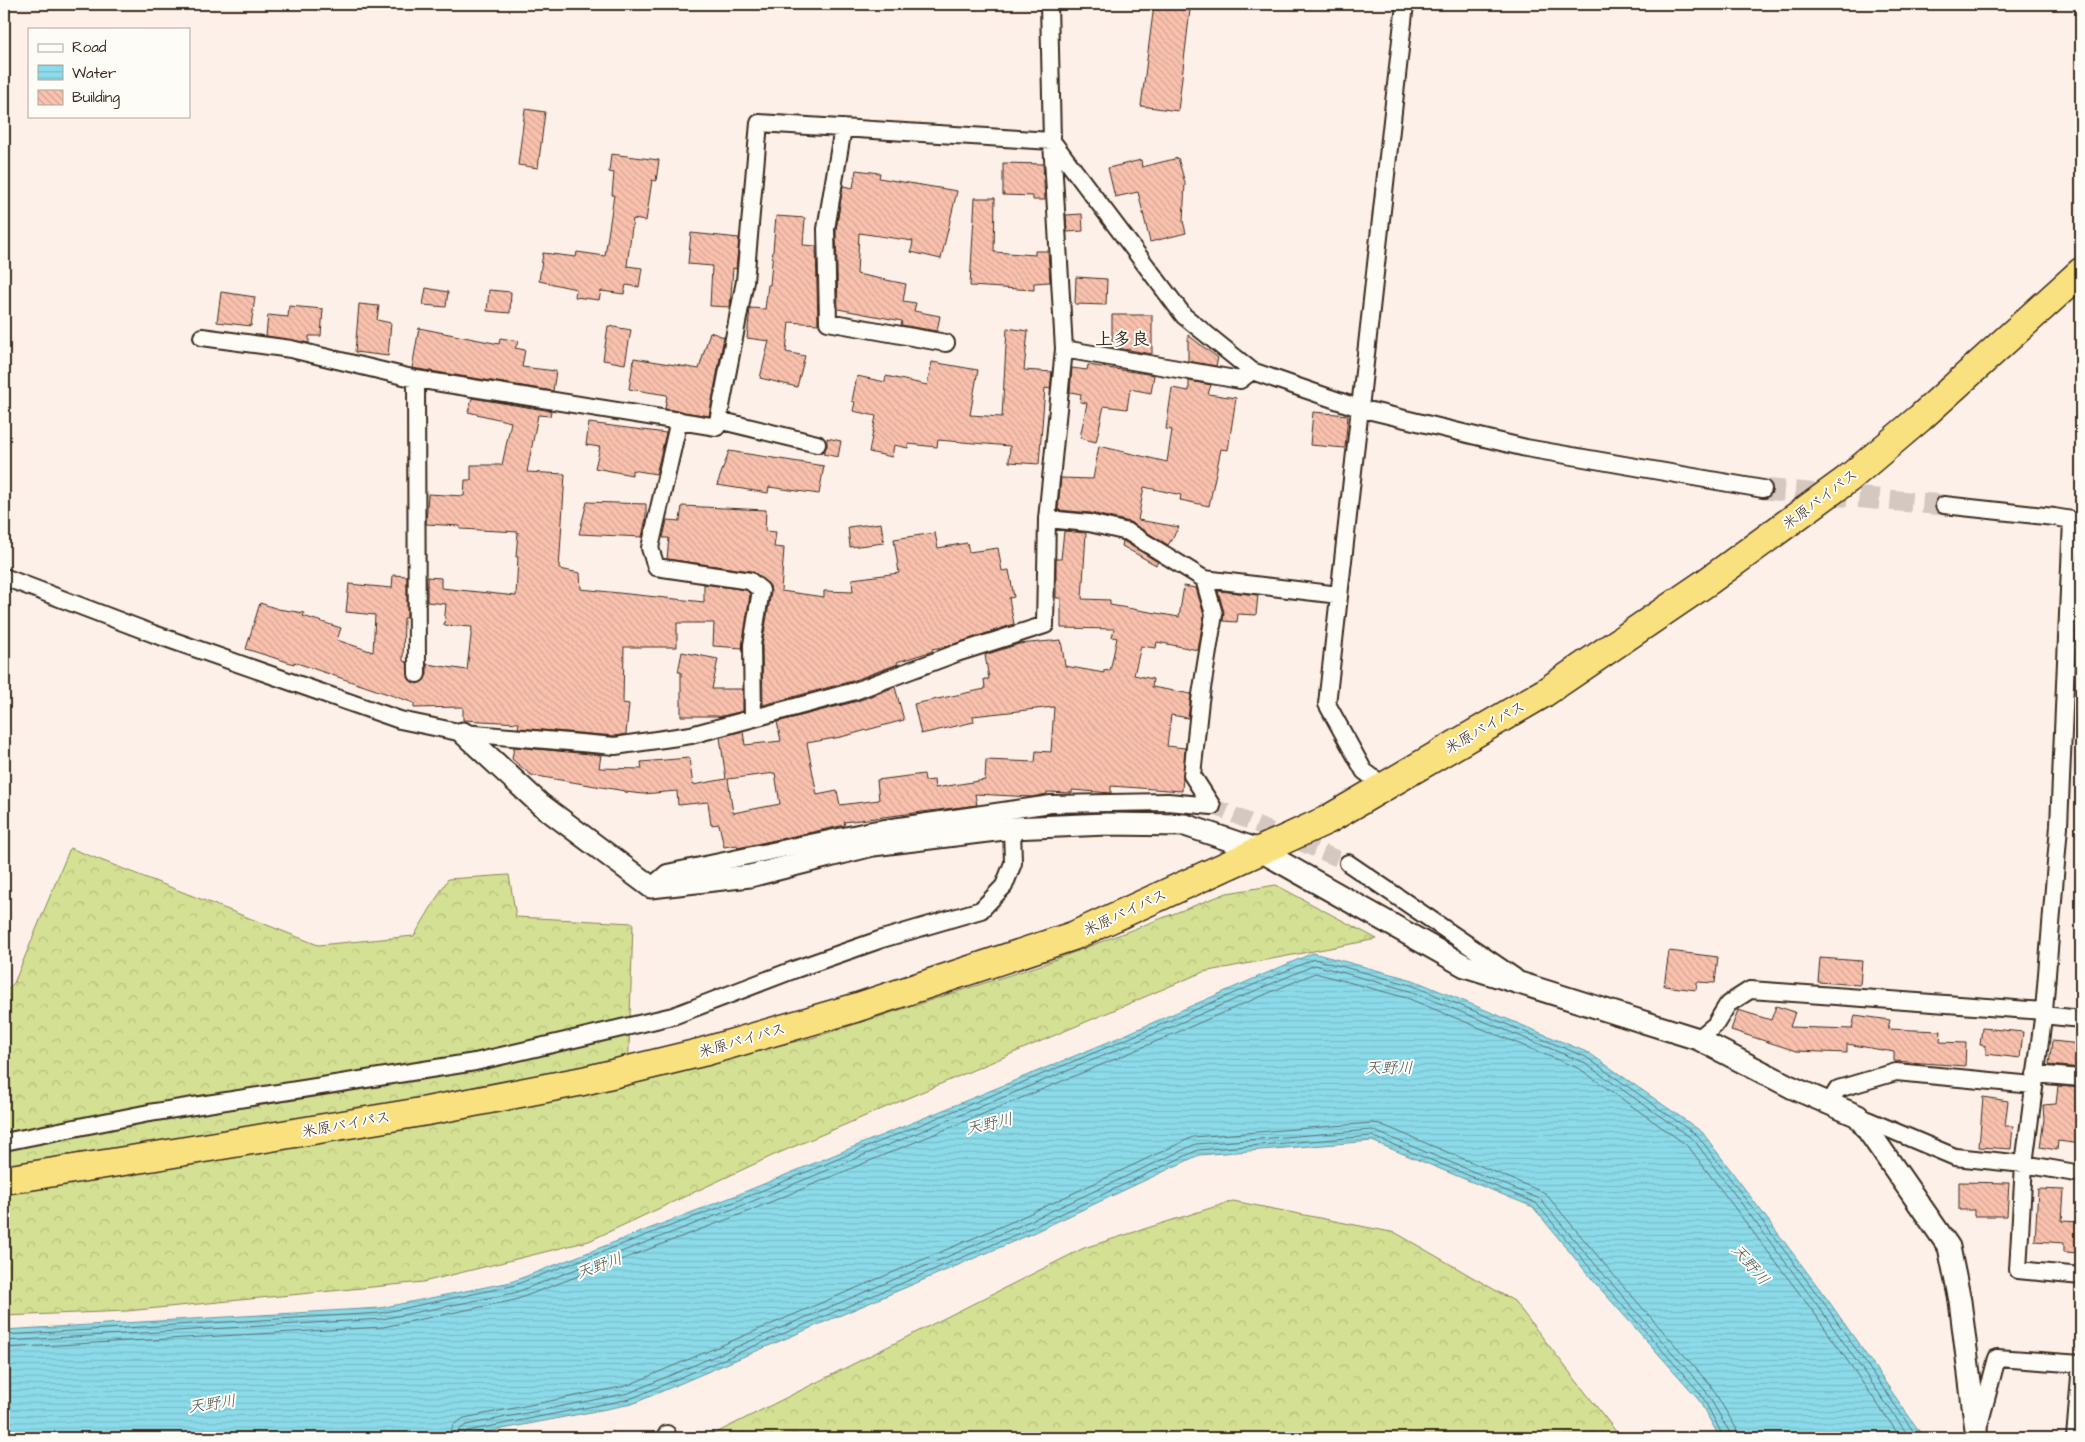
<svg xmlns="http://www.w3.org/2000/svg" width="2085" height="1442" font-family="'Architects Daughter','Klee One',sans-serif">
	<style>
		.forest { fill: url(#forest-crowns); stroke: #888558 }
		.water { fill: url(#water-rules); stroke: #6c9498 }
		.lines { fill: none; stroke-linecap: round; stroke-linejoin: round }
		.shore { stroke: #5b7170; stroke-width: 1 }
		.building { fill: url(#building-back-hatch); stroke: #3b2a1e; fill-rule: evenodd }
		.minor-tunnel { stroke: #d5c8c0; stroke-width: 16; stroke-dasharray: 16 8; stroke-linecap: butt }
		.tertiary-tunnel { stroke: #d5c8c0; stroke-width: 21; stroke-dasharray: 21 11; stroke-linecap: butt }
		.minor-casing { stroke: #3b2a1e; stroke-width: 20 }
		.tertiary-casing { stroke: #3b2a1e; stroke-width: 25 }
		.trunk-casing { stroke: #3b2a1e; stroke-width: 31 }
		.minor { stroke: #fdfcf7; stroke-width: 16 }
		.tertiary { stroke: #fdfcf7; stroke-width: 21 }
		.trunk { stroke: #fae180; stroke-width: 28 }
		.labels { text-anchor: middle; stroke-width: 4; stroke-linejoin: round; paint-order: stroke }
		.street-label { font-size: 15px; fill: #3b2a1e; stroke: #fdfcf7 }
		.water-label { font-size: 16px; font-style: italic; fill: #4f5651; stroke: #fdfcf7 }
		.quarter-label { font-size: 18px; font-weight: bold; fill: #3b2a1e; stroke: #fdfcf7 }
	</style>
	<defs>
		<pattern id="forest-crowns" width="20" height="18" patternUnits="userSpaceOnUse" patternTransform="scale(1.25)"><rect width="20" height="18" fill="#d4e093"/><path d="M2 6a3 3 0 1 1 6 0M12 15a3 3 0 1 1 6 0" fill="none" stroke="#b7c07e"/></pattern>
		<pattern id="water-rules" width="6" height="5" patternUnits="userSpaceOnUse" patternTransform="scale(1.25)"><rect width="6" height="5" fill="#8cdbea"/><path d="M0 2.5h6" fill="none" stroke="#7abcc8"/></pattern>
		<pattern id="building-back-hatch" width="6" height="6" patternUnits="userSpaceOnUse" patternTransform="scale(1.25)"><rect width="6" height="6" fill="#f9c1ae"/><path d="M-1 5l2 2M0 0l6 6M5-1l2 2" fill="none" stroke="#d6a695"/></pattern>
	</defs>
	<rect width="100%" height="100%" fill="#fcf0e8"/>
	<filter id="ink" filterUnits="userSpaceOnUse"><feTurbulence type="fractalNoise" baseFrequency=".02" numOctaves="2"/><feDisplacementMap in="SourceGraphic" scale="10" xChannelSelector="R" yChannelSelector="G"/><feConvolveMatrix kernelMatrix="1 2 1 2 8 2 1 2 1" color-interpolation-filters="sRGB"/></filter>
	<g filter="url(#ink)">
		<path class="forest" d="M70 848 318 945 414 936 448 879 509 875 516 917 633 923 628 1079 812 1038 1041 965 1227 893 1276 885 1377 939 1203 972 774 1155 589 1241 423 1282 127 1311 4 1316V993L14 983Z
			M1233 1201 1396 1233 1514 1301 1621 1438H706L1084 1248Z"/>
		<path class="water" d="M1313 953 1413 980 1589 1053 1702 1132 1830 1303 1924 1438H1720L1697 1397 1596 1284 1533 1207 1372 1141 1199 1155 1024 1237 632 1404 456 1438H4V1330L380 1308 511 1282 737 1195 1106 1043Z"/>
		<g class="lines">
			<path class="shore" d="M4 1335 381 1313 512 1286 739 1200 1108 1047 1314 959 1411 985 1586 1057 1698 1136 1826 1306 1918 1438
				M4 1341 382 1319 514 1293 741 1206 1110 1053 1315 965 1410 991 1583 1062 1694 1140 1821 1310 1910 1438
				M4 1348 383 1327 515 1300 744 1213 1113 1060 1315 973 1407 998 1580 1069 1688 1146 1815 1314 1901 1438
				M449 1438 453 1425 464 1418 626 1386 1016 1220 1193 1137 1372 1123 1380 1124 1545 1193 1611 1272 1711 1386 1736 1428 1738 1438
				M457 1438 459 1430 466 1425 629 1393 1019 1226 1196 1144 1372 1130 1540 1199 1605 1276 1705 1390 1729 1431 1730 1438
				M463 1438 464 1434 467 1431 630 1399 1022 1232 1198 1150 1372 1136 1536 1203 1600 1280 1701 1394 1724 1438"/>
		</g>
		<path class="building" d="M1154 5 1190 10 1178 111 1141 106Z
			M525 109 545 112 538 168 518 165Z
			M611 154 659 160 656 181 652 180 646 221 633 219 627 266 642 268 639 287 626 285 624 294 601 291 599 300 575 297 576 289 539 281 543 253 576 257 577 252 605 256 614 195H612L614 173 609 172Z
			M1178 158 1185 183 1183 221 1186 233 1150 242 1138 192 1115 197 1108 168 1141 160 1142 167Z
			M1003 163 1043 164 1045 200H1033V196L1003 195Z
			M856 170 880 173 879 178 957 191 941 259 911 252 913 241 859 233 857 274 906 284 903 301 916 303 914 311 940 316 937 331 901 325 902 321 838 309 836 230 843 186 853 188Z
			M975 198H995L994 252 1035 255V251H1048L1050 282 1034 283V290L970 286Z
			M1082 214 1083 231 1067 232 1066 215Z
			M776 216 805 218 803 245 816 246 818 324 789 322 786 352 805 356 797 387 760 378 769 341 747 338 750 308 765 309 768 285H770Z
			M691 233 739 238 736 269 733 268 730 307 710 306 712 266 688 264Z
			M1076 277 1107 279 1106 305 1075 304Z
			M426 288 448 292 446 307 423 305Z
			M489 290 511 292 510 313 487 311Z
			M221 292 255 297 251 326 217 322Z
			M359 304 379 306 377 320 391 323 388 356 355 352Z
			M289 306 323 309 321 336H309V343L266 336 268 315 288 317Z
			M1112 315H1152V354L1112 347Z
			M608 326 631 330 625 364 603 360Z
			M419 328 499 344 500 338 519 341 515 348 525 350 522 367 556 371 553 391 412 368Z
			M1007 328 1028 331 1024 370 1052 372 1050 389 1045 388 1039 464 1009 462 1010 446 938 440 937 447 908 444V448L894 445 892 457 869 452 876 416 853 411 855 402 852 401 857 376 885 382 886 376 927 385 932 362 978 370 970 415 1002 417Z
			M710 332 724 337 709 416 665 409 667 395 629 389 634 358 699 369Z
			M1188 335 1218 358 1216 366 1188 361Z
			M1088 365 1154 375 1151 393 1130 389 1127 409 1104 406 1096 442 1080 438 1087 403 1080 402 1081 394 1070 392 1072 368 1087 370Z
			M1189 381 1211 385 1208 394 1236 398 1228 450 1221 449 1209 506 1180 500 1181 495 1144 487 1138 520 1179 527 1168 545 1130 522 1091 513 1058 510 1061 478 1093 479 1099 446 1167 462 1172 430 1166 429 1172 388 1189 391Z
			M472 398 551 411 550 416 538 415 527 472 565 474 559 569 580 573 581 589 704 602V584L746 590 750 594 742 648 713 646 714 623H677V647H624L623 703 629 704 626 734 615 736 518 728 519 723 463 720V707L414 708V703L294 662V664L246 649 260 603 278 609 304 613 303 616 341 628 337 640 373 652 375 615 346 612 349 584 392 588 393 575 407 576V618H404L403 661 407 662 409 679 417 684 422 682 427 674V664L467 670 472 627 444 625 446 604 427 602V577L441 578V588L516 596 518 557H516L518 532 460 529V526L426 524 428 494 464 496 465 480H471V465H502L511 422 468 412Z
			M1313 412 1348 415 1345 448 1310 445Z
			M589 423 666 433 656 474 632 470V475L595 468 600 447 586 445Z
			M827 438 841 441 838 457 823 454 827 446Z
			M729 451 824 466 819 494 769 487 768 493 717 485Z
			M587 502 646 504V518L642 537 579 534Z
			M682 506 766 510 765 531 776 532 774 547 784 548 781 591 824 597V591L853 592 852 579 899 573 894 539 935 533 938 548 967 543 969 552 998 548 1002 571 1009 570 1014 597 1009 598 1014 624 948 646 932 649 933 651 897 662 898 664 852 681 763 705 762 646 771 592 770 586 751 571 667 559 669 538H663L667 520 680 521Z
			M881 523 884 543 850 547 848 527Z
			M1064 531 1086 533 1082 599 1110 600V605L1179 617 1184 586 1196 588 1204 615 1198 650 1157 642 1156 648 1141 646 1134 675 1153 679 1152 687 1191 694 1188 718 1171 715 1167 746 1185 748 1182 791 1111 786V793L1072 790V793L1047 792V794L1032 797 975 794 977 805 844 822 845 825 738 848 737 845 724 847 719 824 711 825 708 802 678 805 677 791 643 794 625 792V791L531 775 512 759 514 747 601 755 599 768 642 769 641 762 689 758 693 785 726 779 720 737 743 731 745 745 781 741 777 722 858 701 895 687 904 720 841 737 807 743 817 795 837 791 840 805 879 800 877 780 924 774 925 781 934 780 935 788 985 780 986 760 1035 762 1036 751 1051 752 1054 707 973 716 974 722 921 734 914 704 985 689 984 679H989L985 655 1019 644 1061 640 1065 666 1104 673V670L1110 671 1117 638 1112 637 1114 629 1061 628V598H1056V559H1061ZM775 773 780 804 733 813 728 779Z
			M1123 541 1158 562 1156 565 1122 546Z
			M1218 591 1258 595 1256 615 1238 614 1237 622 1223 621 1224 612Z
			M682 652 718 659 712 689H743V711L718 717V716H681V672H678Z
			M1669 951 1718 957 1715 983 1697 982 1696 990 1664 986Z
			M1820 958 1862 961 1860 985 1818 982Z
			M1776 1006 1795 1012 1790 1027 1852 1029 1855 1015 1890 1020 1888 1029 1941 1031 1940 1042 1966 1043 1965 1066 1894 1061V1052L1847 1044V1053L1796 1051 1731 1030 1738 1010 1771 1020Z
			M1982 1028 2023 1032 2020 1058 1986 1054V1046L1980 1045Z
			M2052 1041 2081 1044V1068L2049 1065Z
			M2058 1086 2081 1088V1144L2058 1141 2057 1150 2040 1147 2044 1119 2043 1105 2056 1104Z
			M1983 1097 2008 1101 2005 1126H2013L2011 1149 1979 1147Z
			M1959 1182 2009 1183 2007 1216H1974V1210H1959Z
			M2038 1189 2064 1190 2062 1221 2081 1222V1253L2064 1252V1243L2035 1241Z"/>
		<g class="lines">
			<path class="minor-tunnel" d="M1212 806 1348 863"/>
			<path class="tertiary-tunnel" d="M1763 489 1944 505"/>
			<defs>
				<path id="minor" d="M843 128 826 229 828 322 946 343
					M202 337 291 349 416 379 717 427 745 281 759 123 1052 141 1184 316 1252 371 1359 408 1526 448 1763 489
					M1064 349 1240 380 1252 371
					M416 379 417 674
					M679 420 650 548 656 567 750 581 761 590 752 645 753 718
					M718 420 817 444
					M1944 505 2054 517 2072 520 2059 826 2044 1011 2024 1164 2018 1270 2081 1276
					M1047 519 1089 523 1128 532 1204 579 1339 595
					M4 577 154 634 400 720 463 733 615 746 691 735 855 691 957 653 1045 625 1047 519 1064 349 1052 141 1049 4
					M1204 579 1214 614 1200 701 1192 775 1212 806
					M1384 786 1364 771 1327 704 1405 4
					M1348 863 1515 977
					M651 887 667 873 872 830 1051 804 1168 802 1212 806
					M2043 1015 2081 1019
					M1698 1039 1715 1025 1728 1004 1750 990 2044 1011
					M2035 1074 2081 1078
					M1829 1103 1838 1089 1896 1072 2033 1085
					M1858 1116 1955 1157 2024 1164 2081 1174
					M4 1142 149 1113 475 1062 673 1016 796 969 882 939 981 910 1004 886 1013 863 1012 828
					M1978 1429 1997 1358 2081 1364
					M667 1438V1434
					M2075 1438 2081 1364"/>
				<path id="tertiary" d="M463 733 540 804 651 887 750 876 873 845 1012 828 1107 824 1185 825 1259 850 1465 966 1698 1039 1791 1087 1858 1116 1949 1247 1960 1301 1977 1438"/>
				<path id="trunk" d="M4 1180 156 1156 427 1111 583 1081 703 1052 855 1008 1073 936 1327 820 1544 693 1707 582 1848 479 1920 418 2081 272"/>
			</defs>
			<use href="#minor" class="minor-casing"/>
			<use href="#tertiary" class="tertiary-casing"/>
			<use href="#trunk" class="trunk-casing"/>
			<use href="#minor" class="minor"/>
			<use href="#tertiary" class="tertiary"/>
			<use href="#trunk" class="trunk"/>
		</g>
	</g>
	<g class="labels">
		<g class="street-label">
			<text transform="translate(1820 499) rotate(-37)" y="5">米原バイパス</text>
			<text transform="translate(1485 727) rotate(-30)" y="5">米原バイパス</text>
			<text transform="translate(1125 912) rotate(-25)" y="5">米原バイパス</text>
			<text transform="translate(742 1040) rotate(-16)" y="5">米原バイパス</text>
			<text transform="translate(346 1124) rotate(-10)" y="5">米原バイパス</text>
		</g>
		<g class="water-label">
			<text x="1389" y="1073">天野川</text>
			<text transform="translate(989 1123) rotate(-13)" y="6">天野川</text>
			<text transform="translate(1751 1264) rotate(49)" y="6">天野川</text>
			<text transform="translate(599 1265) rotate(-20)" y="6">天野川</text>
			<text transform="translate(212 1403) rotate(-8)" y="6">天野川</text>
		</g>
		<g class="quarter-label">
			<text x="1122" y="345">上多良</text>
		</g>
	</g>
	<rect width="2085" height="1442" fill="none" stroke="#fdfcf7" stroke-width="20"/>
	<rect x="10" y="10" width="2065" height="1422" fill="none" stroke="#3b2a1e" stroke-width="2" filter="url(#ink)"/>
	<rect x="28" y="28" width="162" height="90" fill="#fdfcf7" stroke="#afa8a0"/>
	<rect x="38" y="44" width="25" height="8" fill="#fdfcf7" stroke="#afa8a0"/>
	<text x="72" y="52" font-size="15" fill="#3b2a1e">Road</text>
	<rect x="38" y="65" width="25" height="15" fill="url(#water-rules)" stroke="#afa8a0"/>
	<text x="72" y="78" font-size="15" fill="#3b2a1e">Water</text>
	<rect x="38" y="90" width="25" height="15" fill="url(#building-back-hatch)" stroke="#afa8a0"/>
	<text x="72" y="102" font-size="15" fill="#3b2a1e">Building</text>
</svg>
